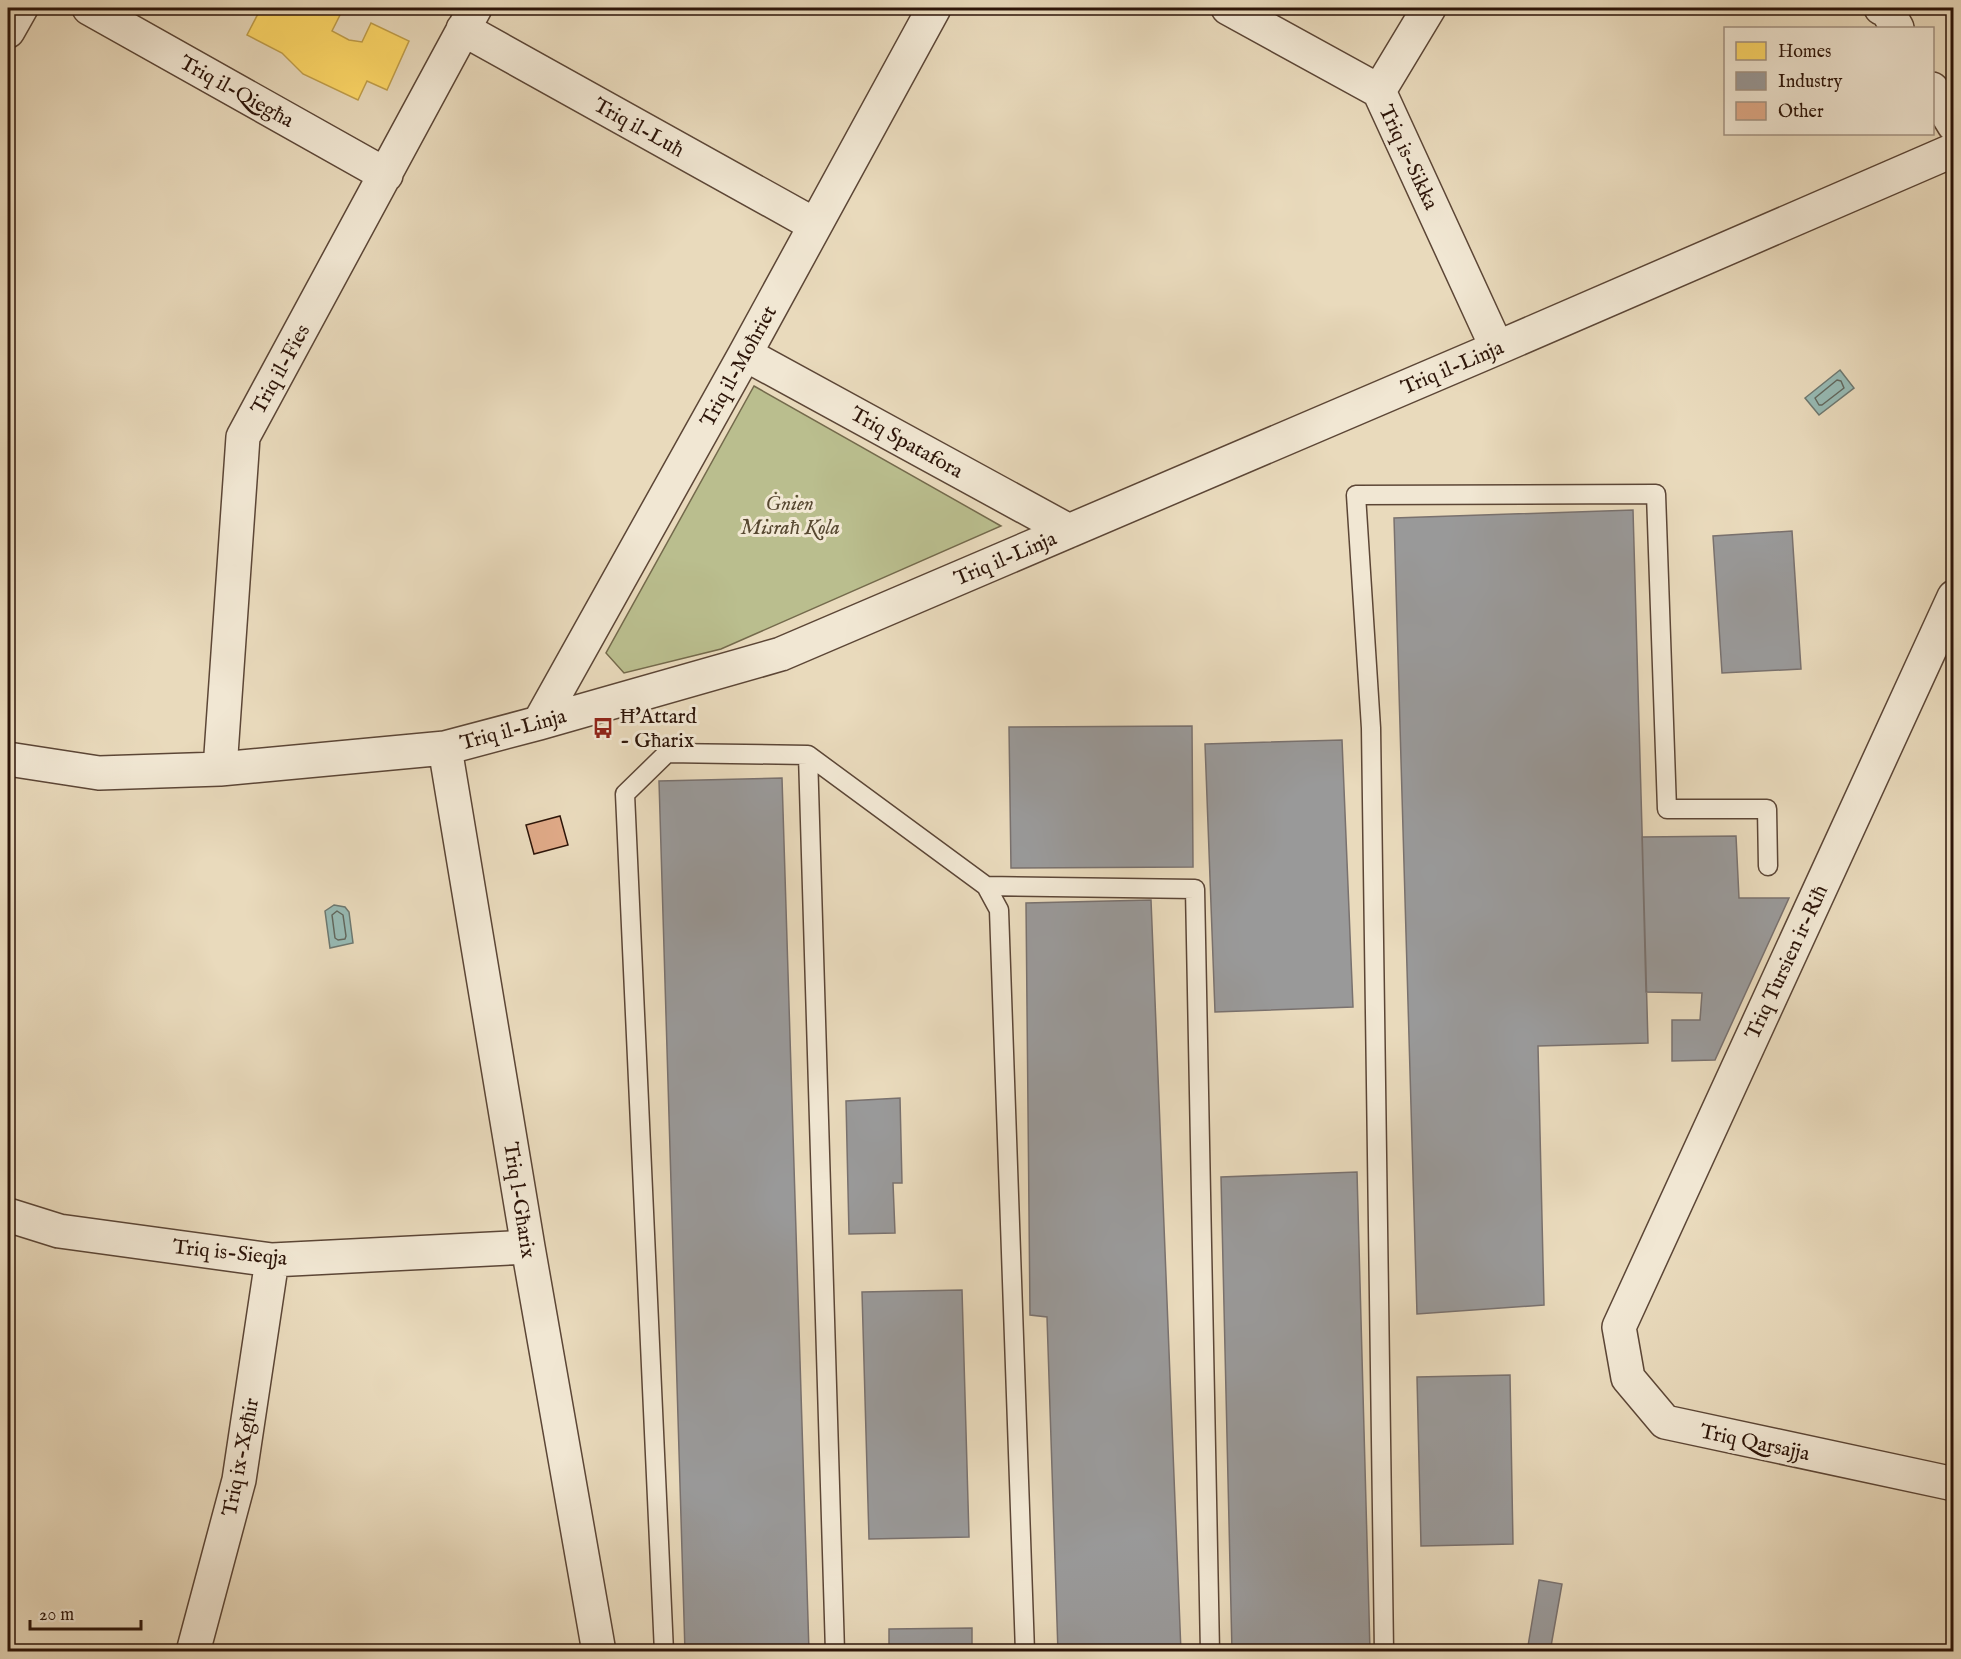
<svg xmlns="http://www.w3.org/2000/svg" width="1961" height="1659" font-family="'IM FELL English',serif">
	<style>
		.green { fill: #babe8e; stroke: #746a4c; stroke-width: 1.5 }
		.water { fill: #97bab4; stroke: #6d7870; stroke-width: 1.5 }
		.homes { fill: #ffd966; stroke: #c09e4a; stroke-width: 1.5 }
		.industry { fill: #999; stroke: #79716e; stroke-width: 1.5 }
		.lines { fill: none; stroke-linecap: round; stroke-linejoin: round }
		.shore { stroke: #62685e; stroke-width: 1.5 }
		.building { fill: #e0aa88; stroke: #2d1509; stroke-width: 1.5 }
		.service-casing { stroke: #5c4636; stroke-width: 21 }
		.minor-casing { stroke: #5c4636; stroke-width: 36 }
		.service { stroke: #f1e7d3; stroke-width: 18 }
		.minor { stroke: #f1e7d3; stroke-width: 33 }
		.labels { text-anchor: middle; stroke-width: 6; stroke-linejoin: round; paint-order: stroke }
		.street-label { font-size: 21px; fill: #2d1509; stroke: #f1e7d3 }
		.park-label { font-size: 21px; font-style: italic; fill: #574831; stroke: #f1e7d3 }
		.poi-label { font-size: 21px; fill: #2d1509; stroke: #f1e7d3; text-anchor: start }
	</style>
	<rect width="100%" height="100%" fill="#e9dabc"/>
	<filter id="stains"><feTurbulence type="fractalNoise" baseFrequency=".00333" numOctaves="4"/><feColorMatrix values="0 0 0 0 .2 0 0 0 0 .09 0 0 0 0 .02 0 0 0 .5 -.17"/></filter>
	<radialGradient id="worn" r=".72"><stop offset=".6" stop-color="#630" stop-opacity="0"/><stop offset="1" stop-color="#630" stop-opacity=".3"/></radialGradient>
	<path class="green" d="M754 386 1001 526 721 649 624 673 606 653Z"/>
	<path class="water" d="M1840 370 1854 388 1819 415 1805 398Z
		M334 905 345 907 349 912 353 943 330 948 325 911Z"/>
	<path class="homes" d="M261 8H330L341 13 332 31 349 40 362 42 371 23 409 41 387 90 367 81 358 100 303 74 282 53 247 35Z"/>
	<path class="industry" d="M1633 510 1648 1043 1538 1046 1544 1305 1417 1314 1394 518Z
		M1792 531 1801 669 1722 673 1713 536Z
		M1192 726 1193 867 1011 868 1009 727Z
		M1342 740 1353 1007 1215 1012 1205 744Z
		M782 778 809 1652H685L659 781Z
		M1736 836 1739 898H1789L1715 1060 1672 1061V1020H1700L1702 993 1646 992 1642 837Z
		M1151 900 1181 1652H1058L1047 1317 1030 1315 1026 903Z
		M900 1098 902 1183H893L895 1233 849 1234 846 1101Z
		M1357 1172 1370 1651 1232 1652 1221 1177Z
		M962 1290 969 1537 869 1539 862 1292Z
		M1510 1375 1513 1544 1421 1546 1417 1377Z
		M1539 1580 1562 1584 1550 1652H1527Z
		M972 1628V1652H889V1629Z"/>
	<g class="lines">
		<path class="shore" d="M1837 380 1841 381 1844 388 1822 405H1819L1815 398Z
			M337 911 343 915 346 936 345 939 338 940 335 938 332 915Z"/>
	</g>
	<path class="building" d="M560 816 568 845 534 854 526 825Z"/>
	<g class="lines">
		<defs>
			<path id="service" d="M808 755 986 886 999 910 1025 1652
				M986 886 1195 889 1210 1652
				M664 1652 625 794 667 753 808 755 835 1652
				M1384 1652 1371 728 1356 495 1656 494 1667 809H1767L1768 866"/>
			<path id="minor" d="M89 8 386 175
				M1228 8 1379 91 1497 348
				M1881 8 1887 10 1897 28
				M463 29 815 225
				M8 31 21 8
				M1932 89 1954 125
				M1379 91 1429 8
				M745 354 1069 531
				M1954 597 1619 1327 1628 1378 1665 1422 1954 1484
				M539 723 745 354 934 8
				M445 748 528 1247 599 1652
				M8 759 99 773 220 769 445 748 539 723 781 654 1497 348 1954 150
				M220 769 243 437 475 8
				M8 1215 59 1231 272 1260 528 1247
				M193 1652 239 1480 272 1260"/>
		</defs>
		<use href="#service" class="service-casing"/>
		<use href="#minor" class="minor-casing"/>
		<use href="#service" class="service"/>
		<use href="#minor" class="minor"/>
	</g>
	<defs>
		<symbol id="bus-bare" viewBox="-9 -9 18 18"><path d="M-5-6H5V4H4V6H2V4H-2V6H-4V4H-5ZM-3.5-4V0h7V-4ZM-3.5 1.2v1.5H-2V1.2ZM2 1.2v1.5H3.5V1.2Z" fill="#8f2418" stroke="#f1e7d3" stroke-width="2.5" paint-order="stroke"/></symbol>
	</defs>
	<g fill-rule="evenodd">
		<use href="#bus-bare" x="588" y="713" width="30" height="30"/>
	</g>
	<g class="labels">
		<g class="street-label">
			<text transform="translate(237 91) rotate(29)" y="7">Triq il-Qiegħa</text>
			<text transform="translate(639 127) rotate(29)" y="7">Triq il-Luħ</text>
			<text transform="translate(1409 157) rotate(65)" y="7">Triq is-Sikka</text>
			<text transform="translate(738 366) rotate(-61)" y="7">Triq il-Moħriet</text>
			<text transform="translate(1452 367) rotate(-23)" y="7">Triq il-Linja</text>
			<text transform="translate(280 369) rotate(-61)" y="7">Triq il-Fies</text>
			<text transform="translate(907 442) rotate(29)" y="7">Triq Spatafora</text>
			<text transform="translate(1005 558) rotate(-23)" y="7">Triq il-Linja</text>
			<text transform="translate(513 729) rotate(-15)" y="7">Triq il-Linja</text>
			<text transform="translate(1786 962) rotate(-65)" y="7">Triq Tursien ir-Riħ</text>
			<text transform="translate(520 1200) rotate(81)" y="7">Triq l-Għarix</text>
			<text transform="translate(230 1252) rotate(6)" y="7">Triq is-Sieqja</text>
			<text transform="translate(1755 1442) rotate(12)" y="7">Triq Qarsajja</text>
			<text transform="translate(240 1457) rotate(-79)" y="7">Triq ix-Xgħir</text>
		</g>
		<g class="park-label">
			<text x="790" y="510">Ġnien<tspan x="790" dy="24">Misraħ Kola</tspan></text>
		</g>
		<g class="poi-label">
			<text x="620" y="723">Ħ'Attard<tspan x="620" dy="24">- Għarix</tspan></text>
		</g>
	</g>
	<rect width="1961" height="1659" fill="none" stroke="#e9dabc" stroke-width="30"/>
	<rect x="9" y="9" width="1943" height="1641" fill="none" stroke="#2d1509" stroke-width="3"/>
	<rect x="15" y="15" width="1931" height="1629" fill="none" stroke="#2d1509" stroke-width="1.5"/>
	<rect x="1724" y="27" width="210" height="108" fill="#f1e7d3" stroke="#a39382" stroke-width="1.5"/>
	<rect x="1736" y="42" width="30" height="18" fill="#ffd966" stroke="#a39382" stroke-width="1.5"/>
	<text x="1778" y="57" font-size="18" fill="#2d1509">Homes</text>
	<rect x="1736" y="72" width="30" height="18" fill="#999999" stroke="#a39382" stroke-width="1.5"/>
	<text x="1778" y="87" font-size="18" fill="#2d1509">Industry</text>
	<rect x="1736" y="102" width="30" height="18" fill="#e0aa88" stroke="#a39382" stroke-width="1.5"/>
	<text x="1778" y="117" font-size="18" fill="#2d1509">Other</text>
	<path d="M30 1620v9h111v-9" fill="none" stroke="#2d1509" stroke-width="3"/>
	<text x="39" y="1620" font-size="18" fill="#2d1509" stroke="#f1e7d3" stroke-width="4.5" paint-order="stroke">20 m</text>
	<rect width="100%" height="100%" filter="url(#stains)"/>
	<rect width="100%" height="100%" fill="url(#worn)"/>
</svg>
